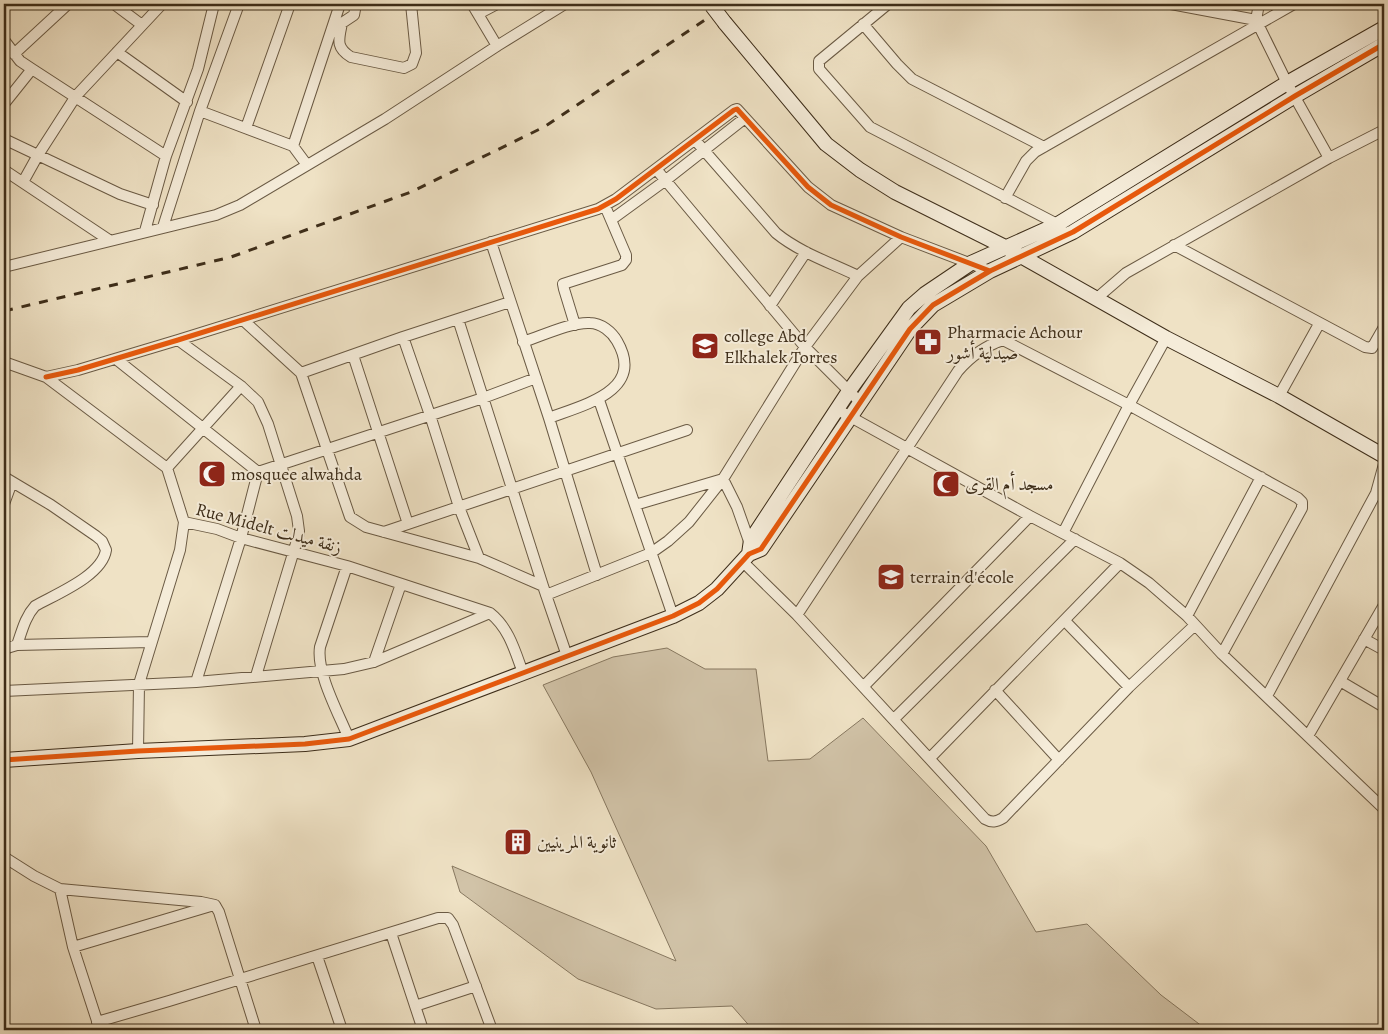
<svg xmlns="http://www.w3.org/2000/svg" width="1388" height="1034" font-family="Alegreya,Amiri,serif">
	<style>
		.green { fill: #d1c3a8; stroke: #877860 }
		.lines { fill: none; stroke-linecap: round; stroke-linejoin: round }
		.street-casing { stroke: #6a5a44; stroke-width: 12 }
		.secondary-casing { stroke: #3d2d19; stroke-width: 16 }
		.street { stroke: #f5ecd9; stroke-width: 10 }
		.secondary { stroke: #f5ecd9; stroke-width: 14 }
		.rail { stroke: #3d2d19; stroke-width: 3; stroke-dasharray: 9 9; stroke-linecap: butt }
		.secondary-bridge-casing { stroke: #3d2d19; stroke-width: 16; stroke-linecap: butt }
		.secondary-bridge { stroke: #f5ecd9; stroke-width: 14 }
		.cycleway-casing { stroke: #f5ecd9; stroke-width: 8 }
		.cycleway { stroke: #e8590c; stroke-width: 5 }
		.labels { text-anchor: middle; stroke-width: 4; stroke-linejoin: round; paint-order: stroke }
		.poi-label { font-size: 18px; fill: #3d2d19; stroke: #f5ecd9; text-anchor: start }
		.street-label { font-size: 18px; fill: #3d2d19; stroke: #f5ecd9 }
	</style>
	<rect width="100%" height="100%" fill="#efe2c5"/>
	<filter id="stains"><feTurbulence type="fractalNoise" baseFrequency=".004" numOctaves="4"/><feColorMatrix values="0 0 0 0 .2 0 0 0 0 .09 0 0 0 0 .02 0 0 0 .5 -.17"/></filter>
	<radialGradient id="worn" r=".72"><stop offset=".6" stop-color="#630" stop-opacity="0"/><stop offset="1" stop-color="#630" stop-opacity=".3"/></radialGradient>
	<path class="green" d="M667 648 705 669H756L768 761 810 759 863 718 986 846 1036 932 1087 924 1161 995 1207 1030H753L732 1006 656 1009 578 979 460 892 452 866 676 961 591 772 543 685 613 657Z"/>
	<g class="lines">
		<defs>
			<path id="street" d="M114 4 142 25
				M356 4 354 15 342 23C339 39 335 47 351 57L404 68 412 64 416 53 411 4
				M472 4 497 46
				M888 4 819 61V69L870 127 1061 226
				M1171 4 1256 20 1287 83 1329 158
				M478 14 497 4
				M1256 20 1259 4
				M863 24 897 64 912 79 1044 147
				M4 40 20 61 32 69 166 156
				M117 52 187 102
				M14 54 68 4
				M4 104 32 69
				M200 111 293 146 307 165
				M246 128 290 4
				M4 139 120 194 153 205
				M695 140 776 233C799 252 831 263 858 276
				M293 146 340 4
				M656 169 805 347 860 402
				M4 170 109 240
				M23 182 38 155 76 96 162 4
				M1005 198 1026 161 1035 152 1294 4
				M611 220 666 180 745 118
				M163 227 200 111 239 4
				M145 231 166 156 198 69 214 4
				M491 242 549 418 597 575
				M1174 245 1365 347 1372 348 1384 327
				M4 267 216 215 240 205 385 119 497 46 565 4
				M1097 298 1126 273 1329 158 1384 130
				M770 306 806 252
				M458 319 543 586 567 656
				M243 320 301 373 350 517 366 527 479 558 543 586
				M575 325 564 289 563 284 622 265 626 260V255L605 206
				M403 337 430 415 459 507 479 558
				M178 340 241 386 258 402 268 424 297 516 299 531 298 537 256 676
				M523 342C542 336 570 322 590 323 601 323 612 332 617 341 646 391 583 405 549 418
				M353 355 408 524
				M116 359 258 472
				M4 362 46 377 167 468 184 522 180 550 139 684 138 751
				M301 373 403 337 510 302
				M46 377 78 370 178 340 598 209 616 199 734 110 737 109 808 187 831 205 901 237 990 271
				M1279 396 1319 324
				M599 400 673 616
				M838 410 1030 516 1120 563 1149 583 1187 616 1222 654 1384 809
				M167 468 241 386
				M258 472 483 398 536 378
				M4 477 51 505 96 536 102 541 106 550C102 576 56 594 35 606 25 617 22 631 17 645
				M4 504 12 482
				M635 505 723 479 737 507 749 541 755 544
				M184 522 217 529 241 538 347 566 490 613C509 628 515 651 523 673
				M384 532 687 430
				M1063 533 1129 405 1166 338
				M742 561 797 615 985 819C992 823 996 822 1003 818L1129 687 1195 625
				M347 566 320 647C316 673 339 714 349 739
				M546 595 651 553 668 541 689 522 723 479 805 347 858 276 901 237
				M797 615 958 371C970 357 985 346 1003 340L1129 405 1298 498 1302 502V508L1222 654
				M1187 616 1261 477
				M1065 621 1129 687
				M1364 639 1384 650
				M4 652 7 648 17 645 151 642
				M374 662 401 584
				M1340 681 1384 707
				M196 682 241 538 258 472
				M864 686 1030 516
				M995 690 1059 760
				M4 691 196 682 344 669 374 662 490 613
				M1267 696 1376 493 1384 464
				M894 719 1075 539
				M1308 736 1384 605
				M930 758 1120 563
				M4 857 34 876 60 889 201 902 215 905 219 912 256 1030
				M60 889 73 947 100 1030
				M391 933 423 1030
				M73 947 214 905
				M317 956 342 1030
				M415 1006 476 986
				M97 1022 169 1001 438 918H448L453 925 492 1030"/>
			<path id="secondary" d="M725 23 826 144 860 170 895 192 1005 247 1166 338 1279 396 1384 456
				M749 554 751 540 849 391 909 308 925 294 971 263 1058 224 1287 83 1384 28
				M4 760 138 751 305 744 349 739 673 616 699 603 717 589 749 554 761 549 910 329 933 305 990 271 1073 232 1295 96 1384 44"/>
		</defs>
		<use href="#street" class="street-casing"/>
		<use href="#secondary" class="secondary-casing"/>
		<use href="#street" class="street"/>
		<use href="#secondary" class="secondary"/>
		<path class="rail" d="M4 311 231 257 411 192 544 127 729 4"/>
		<defs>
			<path id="secondary-bridge" d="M712 6 725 23"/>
		</defs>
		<use href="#secondary-bridge" class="secondary-bridge-casing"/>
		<use href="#secondary-bridge" class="secondary-bridge"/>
		<defs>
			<path id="cycleway" d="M46 377 78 370 178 340 598 209 616 199 734 110 737 109 808 187 831 205 901 237 990 271
				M4 760 138 751 305 744 349 739 673 616 699 603 717 589 749 554 761 549 910 329 933 305 990 271 1073 232 1295 96 1384 44"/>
		</defs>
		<use href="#cycleway" class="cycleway-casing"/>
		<use href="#cycleway" class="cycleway"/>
	</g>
	<defs>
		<symbol id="pharmacy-square" viewBox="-11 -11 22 22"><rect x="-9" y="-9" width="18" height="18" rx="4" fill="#8f2418" stroke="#f5ecd9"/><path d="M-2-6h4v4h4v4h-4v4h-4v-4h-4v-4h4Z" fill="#fff"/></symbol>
		<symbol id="school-square" viewBox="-11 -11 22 22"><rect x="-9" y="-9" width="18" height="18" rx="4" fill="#8f2418" stroke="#f5ecd9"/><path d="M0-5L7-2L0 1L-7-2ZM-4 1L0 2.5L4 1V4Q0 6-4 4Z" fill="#fff"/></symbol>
		<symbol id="mosque-square" viewBox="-11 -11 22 22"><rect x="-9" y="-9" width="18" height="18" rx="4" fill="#8f2418" stroke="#f5ecd9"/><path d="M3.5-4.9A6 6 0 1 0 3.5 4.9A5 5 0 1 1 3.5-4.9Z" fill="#fff"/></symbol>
		<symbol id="building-square" viewBox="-11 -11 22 22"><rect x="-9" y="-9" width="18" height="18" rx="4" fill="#8f2418" stroke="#f5ecd9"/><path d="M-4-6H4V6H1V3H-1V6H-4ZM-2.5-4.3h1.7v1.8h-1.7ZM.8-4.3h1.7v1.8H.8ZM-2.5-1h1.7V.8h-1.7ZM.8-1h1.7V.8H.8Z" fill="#fff"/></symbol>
	</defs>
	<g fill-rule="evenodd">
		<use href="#pharmacy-square" x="912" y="326" width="32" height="32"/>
		<use href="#school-square" x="689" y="330" width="32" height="32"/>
		<use href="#mosque-square" x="196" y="458" width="32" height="32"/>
		<use href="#mosque-square" x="930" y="468" width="32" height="32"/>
		<use href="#school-square" x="875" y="561" width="32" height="32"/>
		<use href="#building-square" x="502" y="826" width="32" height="32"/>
	</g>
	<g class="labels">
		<g class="poi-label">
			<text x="947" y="338">Pharmacie Achour<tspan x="947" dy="21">صيدلية أشور</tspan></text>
			<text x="724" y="342">college Abd<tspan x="724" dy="21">Elkhalek Torres</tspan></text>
			<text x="231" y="480">mosquee alwahda</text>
			<text x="965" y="490">مسجد أم القرى</text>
			<text x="910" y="583">terrain d'école</text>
			<text x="537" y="848">ثانوية المرينيين</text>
		</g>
		<g class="street-label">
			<text transform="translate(269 528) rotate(15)" y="6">Rue Midelt زنقة ميدلت</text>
		</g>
	</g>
	<rect width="1388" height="1034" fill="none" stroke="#efe2c5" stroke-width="20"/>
	<rect x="5" y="5" width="1378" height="1024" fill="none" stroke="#3d2d19" stroke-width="2.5"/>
	<rect x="10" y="10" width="1368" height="1014" fill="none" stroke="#3d2d19"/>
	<rect width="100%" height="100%" filter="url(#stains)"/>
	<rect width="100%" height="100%" fill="url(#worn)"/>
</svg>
